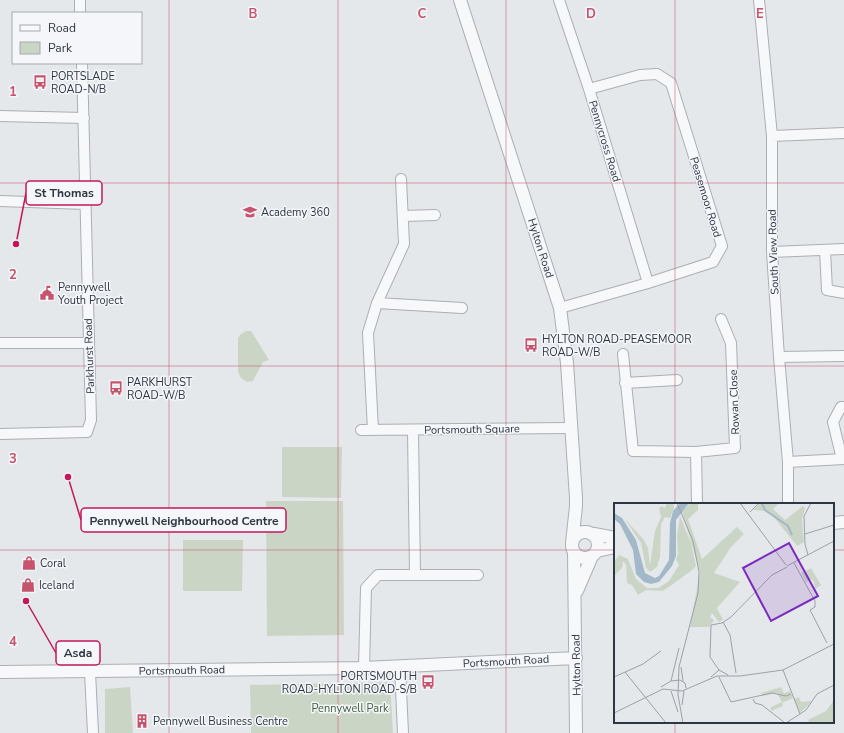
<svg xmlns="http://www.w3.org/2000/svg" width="844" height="733" font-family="'Nunito Sans',sans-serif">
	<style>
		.green { fill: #cbd5c6 }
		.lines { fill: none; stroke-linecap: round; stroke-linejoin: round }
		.minor-casing { stroke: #aaafb5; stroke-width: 12 }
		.tertiary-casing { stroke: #aaafb5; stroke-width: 14 }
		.minor { stroke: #f7f8fa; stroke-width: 10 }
		.tertiary { stroke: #f7f8fa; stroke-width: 12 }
		.grid { fill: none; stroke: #c6546d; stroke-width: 1; stroke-opacity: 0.55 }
		.labels { text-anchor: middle; stroke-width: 3; stroke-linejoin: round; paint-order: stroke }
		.poi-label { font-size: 11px; fill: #2d3743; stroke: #f4f6f9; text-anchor: start }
		.street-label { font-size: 11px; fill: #2d3743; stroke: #f4f6f9 }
		.park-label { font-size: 11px; fill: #445e3b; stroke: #f4f6f9 }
		.inset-river { fill: none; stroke: #a3b8c8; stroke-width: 2 }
		.inset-road { fill: none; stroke: #9ba1a8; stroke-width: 1 }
		.view { fill: #7b2cbf; fill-opacity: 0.15; stroke: #7b2cbf; stroke-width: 2 }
		.inset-edge { fill: none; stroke: #2d3743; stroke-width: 2 }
		.grid-label { font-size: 13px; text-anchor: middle; font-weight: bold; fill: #c6546d; stroke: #f4f6f9; stroke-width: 3; stroke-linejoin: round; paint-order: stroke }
		.leader { fill: none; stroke: #c2185b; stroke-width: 1.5 }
		.callout-dot { fill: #c2185b; stroke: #f4f6f9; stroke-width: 1.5 }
		.callout { fill: #f4f6f9; stroke: #c2185b; stroke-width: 1.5 }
		.callout-label { font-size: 12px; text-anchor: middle; font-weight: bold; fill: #2d3743 }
	</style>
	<rect width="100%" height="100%" fill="#e5e8eb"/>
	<path class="green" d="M246 331H251L269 360 263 362 253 381 247 382 241 378 238 372V338L241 334Z
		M282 447H342L341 498 282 497Z
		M266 501H343L344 635 267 636Z
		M183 540H243L242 591H183Z
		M390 682 393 733H251L250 685Z
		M130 687 133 733H105V689Z"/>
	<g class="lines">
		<defs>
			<path id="minor" d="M80 0V13
				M559 0 589 89 648 283
				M759 0 772 136V252L779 357 788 462V504
				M0 116 84 118
				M772 136 844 133
				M0 201 86 204
				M403 216 435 215
				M825 250 827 290 844 293
				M772 252 844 249
				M377 303 462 308
				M560 308 648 283 713 262 722 246 671 83 657 74 640 75 589 89
				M0 343H89
				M623 354 633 451 696 452 735 448 731 343 721 319
				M779 357 844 356
				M625 383 677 380
				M361 430 571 428
				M373 430 368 333 377 303 404 244 401 179
				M413 430 415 575
				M0 434 87 432 91 420 82 63
				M696 452 697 504
				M842 459 833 422 841 407H844
				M788 462 844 459
				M400 667 403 733
				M364 668 366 588 378 575H478
				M90 672 93 733"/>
			<path id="tertiary" d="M460 0 560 308 567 363 576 498V506L572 543
				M833 523 844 522
				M572 545a13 13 0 1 1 26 0a13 13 0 1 1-26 0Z
				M594 534 615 538
				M597 551 615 547
				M574 552 576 733
				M577 591 592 556
				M0 672 364 668 576 658"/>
		</defs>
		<use href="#minor" class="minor-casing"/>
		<use href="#tertiary" class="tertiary-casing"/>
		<use href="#minor" class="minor"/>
		<use href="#tertiary" class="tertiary"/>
	</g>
	<path class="grid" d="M169 0V733M338 0V733M506 0V733M675 0V504M0 183H844M0 366H844M0 550H615M833 550H844M675 722V733"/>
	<defs>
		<symbol id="bus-bare" viewBox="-9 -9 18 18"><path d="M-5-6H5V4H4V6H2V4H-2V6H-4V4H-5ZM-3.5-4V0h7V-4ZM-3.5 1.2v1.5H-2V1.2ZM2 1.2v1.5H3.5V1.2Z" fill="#c6546d" stroke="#f4f6f9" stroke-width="2.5" paint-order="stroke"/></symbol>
		<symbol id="school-bare" viewBox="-9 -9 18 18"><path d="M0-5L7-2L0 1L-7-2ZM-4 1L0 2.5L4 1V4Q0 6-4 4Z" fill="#c6546d" stroke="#f4f6f9" stroke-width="2.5" paint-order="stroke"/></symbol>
		<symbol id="civic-bare" viewBox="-9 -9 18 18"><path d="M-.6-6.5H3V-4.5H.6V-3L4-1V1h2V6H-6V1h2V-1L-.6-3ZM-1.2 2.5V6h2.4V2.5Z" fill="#c6546d" stroke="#f4f6f9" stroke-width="2.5" paint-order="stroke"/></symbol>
		<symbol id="shop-bare" viewBox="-9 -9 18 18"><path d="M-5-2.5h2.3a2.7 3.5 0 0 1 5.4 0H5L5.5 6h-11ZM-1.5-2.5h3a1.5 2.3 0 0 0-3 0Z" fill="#c6546d" stroke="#f4f6f9" stroke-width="2.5" paint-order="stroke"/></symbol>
		<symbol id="building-bare" viewBox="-9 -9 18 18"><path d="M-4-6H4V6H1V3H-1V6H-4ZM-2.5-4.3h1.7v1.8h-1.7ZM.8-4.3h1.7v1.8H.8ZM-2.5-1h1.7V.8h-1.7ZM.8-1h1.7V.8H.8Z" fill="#c6546d" stroke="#f4f6f9" stroke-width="2.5" paint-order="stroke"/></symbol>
	</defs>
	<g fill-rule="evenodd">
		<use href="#bus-bare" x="30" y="72" width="20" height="20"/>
		<use href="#school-bare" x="240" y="202" width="20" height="20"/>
		<use href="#civic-bare" x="37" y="283" width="20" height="20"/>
		<use href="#bus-bare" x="521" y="335" width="20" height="20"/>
		<use href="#bus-bare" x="106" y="378" width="20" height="20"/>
		<use href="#shop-bare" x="19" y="553" width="20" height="20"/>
		<use href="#shop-bare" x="18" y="575" width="20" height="20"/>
		<use href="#bus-bare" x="418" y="672" width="20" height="20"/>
		<use href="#building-bare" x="132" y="711" width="20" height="20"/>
	</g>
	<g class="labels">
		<g class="poi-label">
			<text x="51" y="80">PORTSLADE<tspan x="51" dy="13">ROAD-N/B</tspan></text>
			<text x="261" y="216">Academy 360</text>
			<text x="58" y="291">Pennywell<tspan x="58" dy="13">Youth Project</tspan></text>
			<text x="542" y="343">HYLTON ROAD-PEASEMOOR<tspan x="542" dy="13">ROAD-W/B</tspan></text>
			<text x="127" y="386">PARKHURST<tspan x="127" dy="13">ROAD-W/B</tspan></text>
			<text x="40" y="567">Coral</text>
			<text x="39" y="589">Iceland</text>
			<text x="417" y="680" text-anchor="end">PORTSMOUTH<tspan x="417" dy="13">ROAD-HYLTON ROAD-S/B</tspan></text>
			<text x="153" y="725">Pennywell Business Centre</text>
		</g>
		<g class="street-label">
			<text transform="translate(605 141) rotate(73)" y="4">Pennycross Road</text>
			<text transform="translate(706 197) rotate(73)" y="4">Peasemoor Road</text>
			<text transform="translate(541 248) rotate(72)" y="4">Hylton Road</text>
			<text transform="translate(773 252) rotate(-92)" y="4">South View Road</text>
			<text transform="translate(89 356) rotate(-92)" y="4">Parkhurst Road</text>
			<text transform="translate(734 402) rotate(-92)" y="4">Rowan Close</text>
			<text transform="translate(472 429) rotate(-1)" y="4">Portsmouth Square</text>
			<text transform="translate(506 661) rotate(-3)" y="4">Portsmouth Road</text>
			<text transform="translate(576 665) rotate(-91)" y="4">Hylton Road</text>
			<text transform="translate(182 670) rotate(-1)" y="4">Portsmouth Road</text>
		</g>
		<g class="park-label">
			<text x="350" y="712">Pennywell Park</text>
		</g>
	</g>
	<g transform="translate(614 503)">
		<rect width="220" height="220" fill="#e5e8eb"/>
		<path d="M53 0H59L60 5 56 15 51 14 47 21 46 54 43 64 36 69 32 65 27 40 10 15 30 37 34 45 36 62 41 28 47 14 45 6 47 3 51 5ZM76 0 84 1V7L74 16 88 56 123 24 130 31 117 44 100 70 126 79 103 105 109 117 105 119 98 110 96 114 100 117 95 124H76L86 69 68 9ZM146 0H165L159 6 171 17 189 3 191 5 188 16 190 39 183 43 159 13 151 8 139 7ZM66 13 77 40 82 63 77 68 49 88 32 87 24 92 18 82 13 80 12 62 9 58 8 65 0 73V59L5 52 14 56 22 76 33 85H44L55 78 65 62 62 57 64 50 63 33ZM197 65 207 82 198 88 201 84 200 79 198 76 192 79 187 70ZM167 184 170 190 176 188 179 195 168 200 169 203 157 208V204L168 199 164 192 163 190 148 193 147 190ZM185 194 187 199 198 198 186 210 180 196ZM220 197V220H196L194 217 212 208Z" fill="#cbd5c6"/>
		<path d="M66 0H75L62 17V53L58 63 45 79 37 81 30 79 22 71 19 47 6 21 0 16V10L8 15 22 37 31 70 41 75 45 73 55 57 56 20 59 8Z" fill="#a3b8c8"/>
		<path class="inset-river" d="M148 1 151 7 174 23 178 32"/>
		<path class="inset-road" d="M63 0 79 38 85 69 84 90 65 164 64 192 69 220M126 0 172 62M136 9 145 0M191 31 220 22M194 52 191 41 190 13 197 0M180 60 201 98V104L196 107 213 140M173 63 220 38M109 119 116 132 122 170M67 164 69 178M105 167 96 154 97 122 108 120 117 114 158 72 173 64M169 167 186 211M11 169 52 220M0 174 29 161 47 148M97 174 105 167 114 172M105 174 117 199 158 190 172 193 177 191M57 178 65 145M47 184 57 178 66 177 71 180 72 185M57 188 64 209M139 196 141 200 148 202 171 220M68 202 70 188M0 210 49 186 68 188 103 173H126L169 167 220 141M172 220 192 207 203 191 220 182"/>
		<path class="view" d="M175 40 204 93 157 118 129 65Z"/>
		<rect width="220" height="220" class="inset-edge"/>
	</g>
	<g class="grid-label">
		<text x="253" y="18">B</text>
		<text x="422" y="18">C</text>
		<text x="591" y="18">D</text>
		<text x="760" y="18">E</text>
		<text x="13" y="96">1</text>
		<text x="13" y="279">2</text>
		<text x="13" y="463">3</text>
		<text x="13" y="646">4</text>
	</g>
	<path class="leader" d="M16 244L26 193M68 477L81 520M26 601L56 653"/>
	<g class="callout-dot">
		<circle cx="16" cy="244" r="4"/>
		<circle cx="68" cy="477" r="4"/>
		<circle cx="26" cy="601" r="4"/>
	</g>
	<g class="callout">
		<rect x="26" y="181" width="76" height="24" rx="4"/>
		<rect x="81" y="508" width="205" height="24" rx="4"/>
		<rect x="56" y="641" width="44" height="24" rx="4"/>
	</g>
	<g class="callout-label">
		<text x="64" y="197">St Thomas</text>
		<text x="184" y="525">Pennywell Neighbourhood Centre</text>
		<text x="78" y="657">Asda</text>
	</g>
	<rect x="12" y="12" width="130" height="52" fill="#f4f6f9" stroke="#a4aab0"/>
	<rect x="20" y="25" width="20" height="6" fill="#f7f8fa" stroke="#a4aab0"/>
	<text x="48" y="32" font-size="12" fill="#2d3743">Road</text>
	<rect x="20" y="42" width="20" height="12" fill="#cbd5c6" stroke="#a4aab0"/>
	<text x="48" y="52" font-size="12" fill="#2d3743">Park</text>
</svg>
